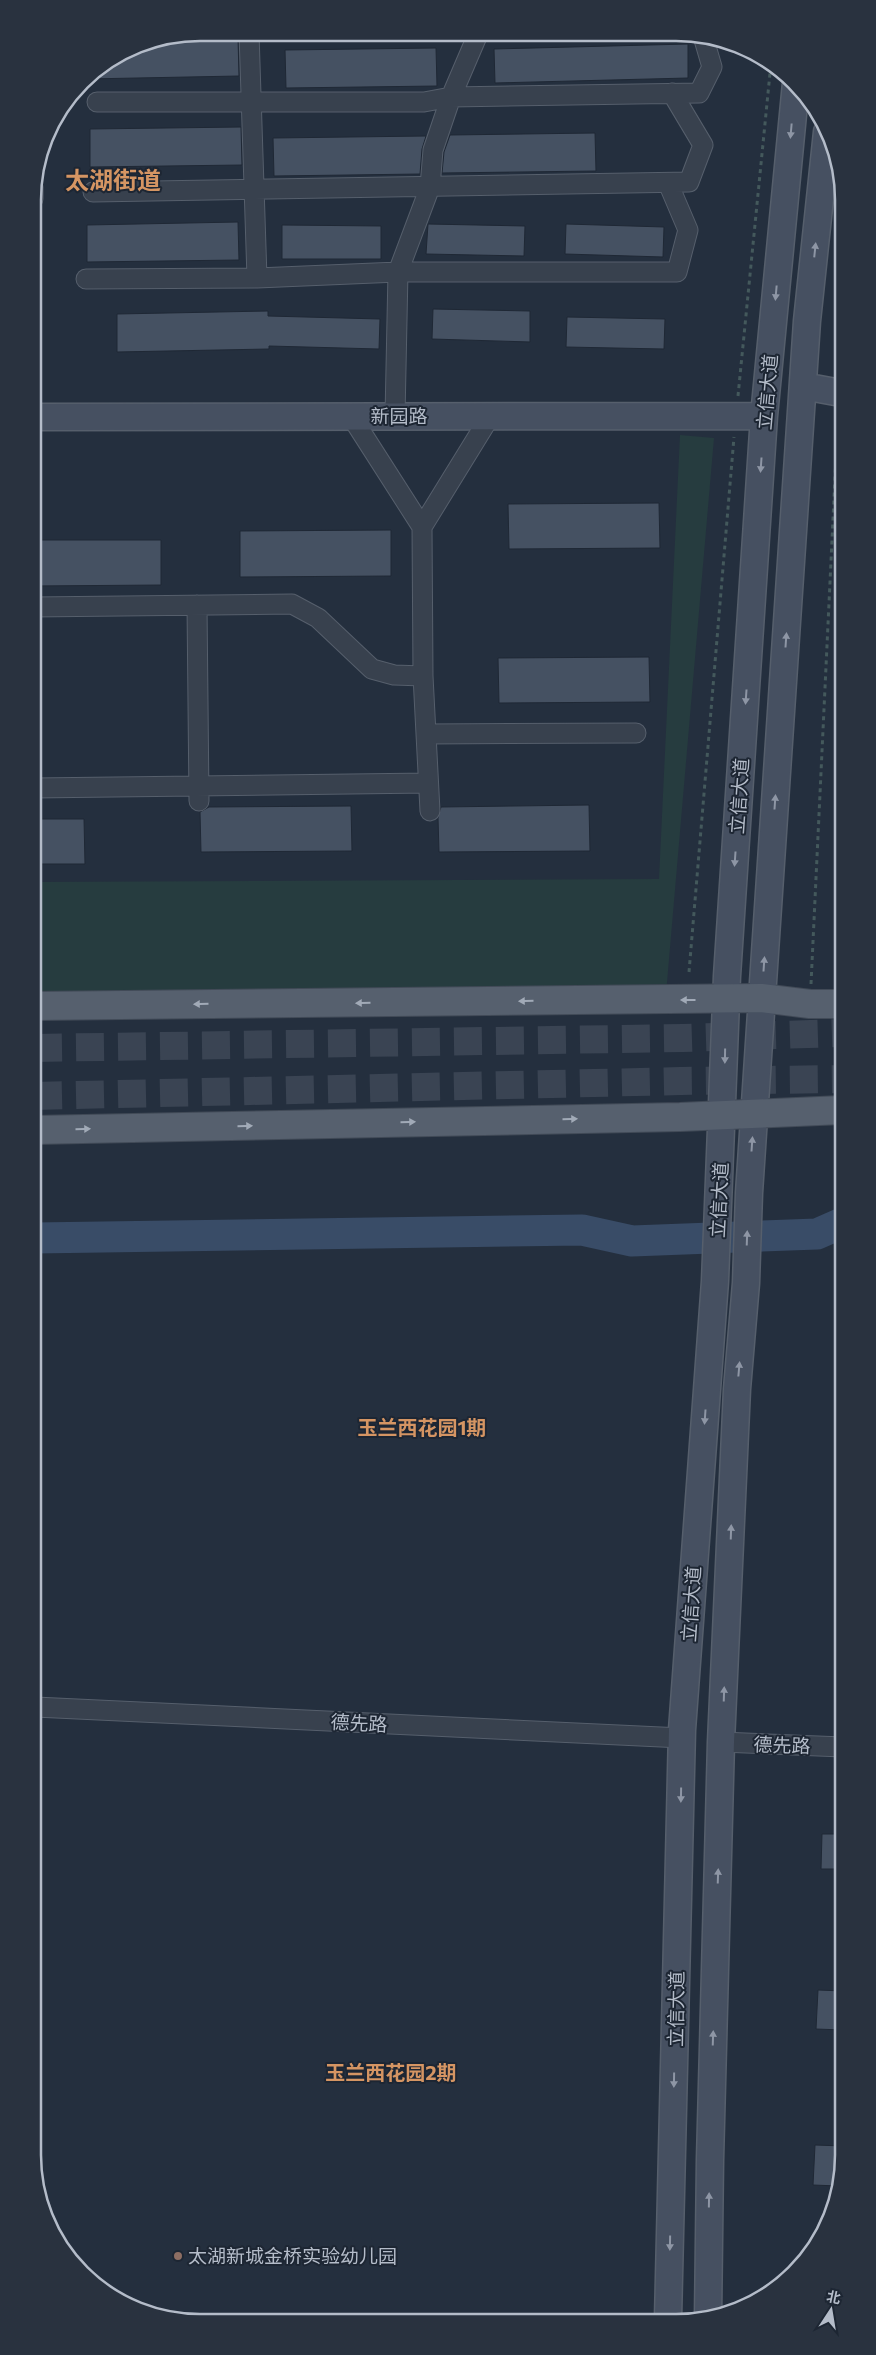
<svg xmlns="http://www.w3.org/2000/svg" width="876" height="2355" font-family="Commissioner,'Noto Sans SC',sans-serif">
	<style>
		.green { fill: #263c3f }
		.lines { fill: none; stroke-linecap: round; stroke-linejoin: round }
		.river { stroke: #394c67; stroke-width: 31 }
		.building { fill: #455162; stroke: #1f2835 }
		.highway-tunnel { stroke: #3a4453; stroke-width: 28; stroke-dasharray: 28 14; stroke-linecap: butt }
		.street-casing { stroke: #565f6c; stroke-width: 21 }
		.secondary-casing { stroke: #565f6c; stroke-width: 29 }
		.primary-casing { stroke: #414a57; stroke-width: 30 }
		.path { stroke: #44595c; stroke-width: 3; stroke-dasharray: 4 4; stroke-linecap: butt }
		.street { stroke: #38414e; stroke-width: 19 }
		.secondary { stroke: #465061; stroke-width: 26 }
		.primary { stroke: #56606e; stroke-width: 28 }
		.oneway { fill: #8e96a5 }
		.oneway2 { fill: #a1aab7 }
		.education-dot { fill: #8d6e63; stroke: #1d2633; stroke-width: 2 }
		.labels { text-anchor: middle; stroke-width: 4; stroke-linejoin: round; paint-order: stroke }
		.street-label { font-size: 19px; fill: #b4bcc9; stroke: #1d2633 }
		.poi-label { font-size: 19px; fill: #b4bcc9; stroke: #1d2633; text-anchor: start }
		.neighbourhood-label { font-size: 20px; font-weight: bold; fill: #d59563; stroke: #1d2633 }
		.district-label { font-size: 24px; font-weight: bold; fill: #d59563; stroke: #1d2633 }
		.rim { fill: none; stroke: #b4bcc9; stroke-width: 2.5 }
	</style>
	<rect width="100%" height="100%" fill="#242f3e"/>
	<path class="green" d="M680 435 714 438 666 994 34 1001V882L659 879Z"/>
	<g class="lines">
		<path class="river" d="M34 1238 582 1230 632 1241 817 1234 842 1223"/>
	</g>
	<path class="building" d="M238 38 239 76 86 79 89 74 136 45 165 40Z
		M688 44V78L495 83 494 49Z
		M436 48 437 86 286 88 285 50Z
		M241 127 242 165 90 167V129Z
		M595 133 596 171 442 173 444 152 450 135Z
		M426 136 422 149 420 174 274 176 273 138Z
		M238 222 239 260 87 262V225Z
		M428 224 525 226 524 256 426 254Z
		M566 224 664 227 663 257 565 254Z
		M282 225 381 226V259H282Z
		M433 309 530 311V342L432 339Z
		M268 311V316L380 319 379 349 269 346V349L117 352V314Z
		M567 317 665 319 664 349 566 347Z
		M659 503 660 548 509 549 508 504Z
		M391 530V576L240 577V531Z
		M33 540H161V585L33 586Z
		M649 657 650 702 499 703 498 658Z
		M589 805 590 851 439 852 438 818 441 807Z
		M351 806 352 851 201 852 200 812 209 807Z
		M34 819H84L85 864H34Z
		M822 1834H843V1869H821Z
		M818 1990 843 1991V2030L816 2029Z
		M815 2145 843 2146V2166L838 2186 813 2185Z"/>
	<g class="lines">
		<path class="highway-tunnel" d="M34 1048 683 1038 841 1033
			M34 1096 681 1081 842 1079"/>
		<defs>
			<path id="street" d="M249 33 257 278
				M97 102H424L451 97 699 93 712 67 703 36
				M93 192 689 182 703 145 672 93
				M33 199V187
				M86 279 257 278 398 272H677L688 230 668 183
				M351 416 422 527
				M395 416 398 272 430 187 433 150 451 97 478 34
				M197 605 199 801
				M33 607 292 604 318 618 372 669 394 675 423 676
				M426 734 636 733
				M34 788 428 783
				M430 811 423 676 422 527 491 415
				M35 1707 682 1738
				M721 1742 843 1747"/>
			<path id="secondary" d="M803 386 841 393
				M33 417 764 416
				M668 2319 682 1730 715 1281 727 976 764 416 796 83
				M708 2319 710 2160 721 1742 737 1389 746 1283 749 1193 807 321 827 132"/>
			<path id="primary" d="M34 1006 761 998 810 1004H841
				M34 1130 680 1117 842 1110"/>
		</defs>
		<use href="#street" class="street-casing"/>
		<use href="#secondary" class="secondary-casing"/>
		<use href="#primary" class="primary-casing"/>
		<path class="path" d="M738 396 771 63
			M689 972 734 437
			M811 984 838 413"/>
		<use href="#street" class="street"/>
		<use href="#secondary" class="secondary"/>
		<use href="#primary" class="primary"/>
	</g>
	<defs><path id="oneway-solid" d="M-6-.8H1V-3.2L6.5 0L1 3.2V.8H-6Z" transform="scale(1.25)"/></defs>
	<g class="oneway">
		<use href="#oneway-solid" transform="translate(791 131) rotate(95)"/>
		<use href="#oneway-solid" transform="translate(815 250) rotate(-84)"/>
		<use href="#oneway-solid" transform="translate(776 293) rotate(95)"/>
		<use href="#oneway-solid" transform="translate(761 465) rotate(94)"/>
		<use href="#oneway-solid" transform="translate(786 640) rotate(-86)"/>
		<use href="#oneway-solid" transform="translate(746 697) rotate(94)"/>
		<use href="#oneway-solid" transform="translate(775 802) rotate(-86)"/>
		<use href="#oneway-solid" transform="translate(735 859) rotate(94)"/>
		<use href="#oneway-solid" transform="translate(764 964) rotate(-86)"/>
		<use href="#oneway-solid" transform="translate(725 1056) rotate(91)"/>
		<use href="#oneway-solid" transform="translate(752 1144) rotate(-86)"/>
		<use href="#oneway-solid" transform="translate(747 1238) rotate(-88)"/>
		<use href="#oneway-solid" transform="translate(739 1369) rotate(-85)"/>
		<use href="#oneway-solid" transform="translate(705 1417) rotate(94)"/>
		<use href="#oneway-solid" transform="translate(731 1532) rotate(-88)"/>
		<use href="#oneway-solid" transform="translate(724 1694) rotate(-88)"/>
		<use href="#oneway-solid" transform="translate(681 1795) rotate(91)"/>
		<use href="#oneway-solid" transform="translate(718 1876) rotate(-88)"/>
		<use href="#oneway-solid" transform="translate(713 2038) rotate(-88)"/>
		<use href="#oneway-solid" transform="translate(674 2080) rotate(91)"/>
		<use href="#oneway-solid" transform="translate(709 2200) rotate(-89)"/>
		<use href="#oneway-solid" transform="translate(670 2243) rotate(91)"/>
	</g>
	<g class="oneway2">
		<use href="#oneway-solid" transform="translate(688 1000) rotate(-180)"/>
		<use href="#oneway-solid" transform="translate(526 1001) rotate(179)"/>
		<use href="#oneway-solid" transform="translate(363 1003) rotate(179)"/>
		<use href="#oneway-solid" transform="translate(201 1004) rotate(179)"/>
		<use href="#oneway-solid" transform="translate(570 1119) rotate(-1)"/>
		<use href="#oneway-solid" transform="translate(408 1122) rotate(-1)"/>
		<use href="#oneway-solid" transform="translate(245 1126) rotate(-1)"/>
		<use href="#oneway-solid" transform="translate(83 1129) rotate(-1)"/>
	</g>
	<circle class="education-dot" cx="178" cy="2256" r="5"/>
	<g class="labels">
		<g class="street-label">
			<text transform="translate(767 392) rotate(-85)" y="7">立信大道</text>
			<text x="399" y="423">新园路</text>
			<text transform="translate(739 796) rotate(-86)" y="7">立信大道</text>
			<text transform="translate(719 1200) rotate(-87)" y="7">立信大道</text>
			<text transform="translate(691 1604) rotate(-86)" y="7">立信大道</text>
			<text transform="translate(359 1723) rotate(3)" y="7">德先路</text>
			<text transform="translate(782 1745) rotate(2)" y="7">德先路</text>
			<text transform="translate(676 2009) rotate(-89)" y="7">立信大道</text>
		</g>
		<g class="poi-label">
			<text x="188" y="2263">太湖新城金桥实验幼儿园</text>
		</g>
		<g class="neighbourhood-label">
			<text x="422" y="1435">玉兰西花园1期</text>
			<text x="391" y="2080">玉兰西花园2期</text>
		</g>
		<g class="district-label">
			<text x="113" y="189">太湖街道</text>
		</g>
	</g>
	<path d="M0 0H876V2355H0ZM200 41H676A159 159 0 0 1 835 200V2155A159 159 0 0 1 676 2314H200A159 159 0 0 1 41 2155V200A159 159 0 0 1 200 41Z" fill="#29323f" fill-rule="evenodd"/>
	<path class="rim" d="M200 41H676A159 159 0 0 1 835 200V2155A159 159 0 0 1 676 2314H200A159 159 0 0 1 41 2155V200A159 159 0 0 1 200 41Z"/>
	<g transform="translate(831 2310) rotate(12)" stroke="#1d2633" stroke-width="4" paint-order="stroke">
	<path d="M0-4L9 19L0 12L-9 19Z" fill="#b4bcc9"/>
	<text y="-8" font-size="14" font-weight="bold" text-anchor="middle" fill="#b4bcc9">北</text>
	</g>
</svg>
